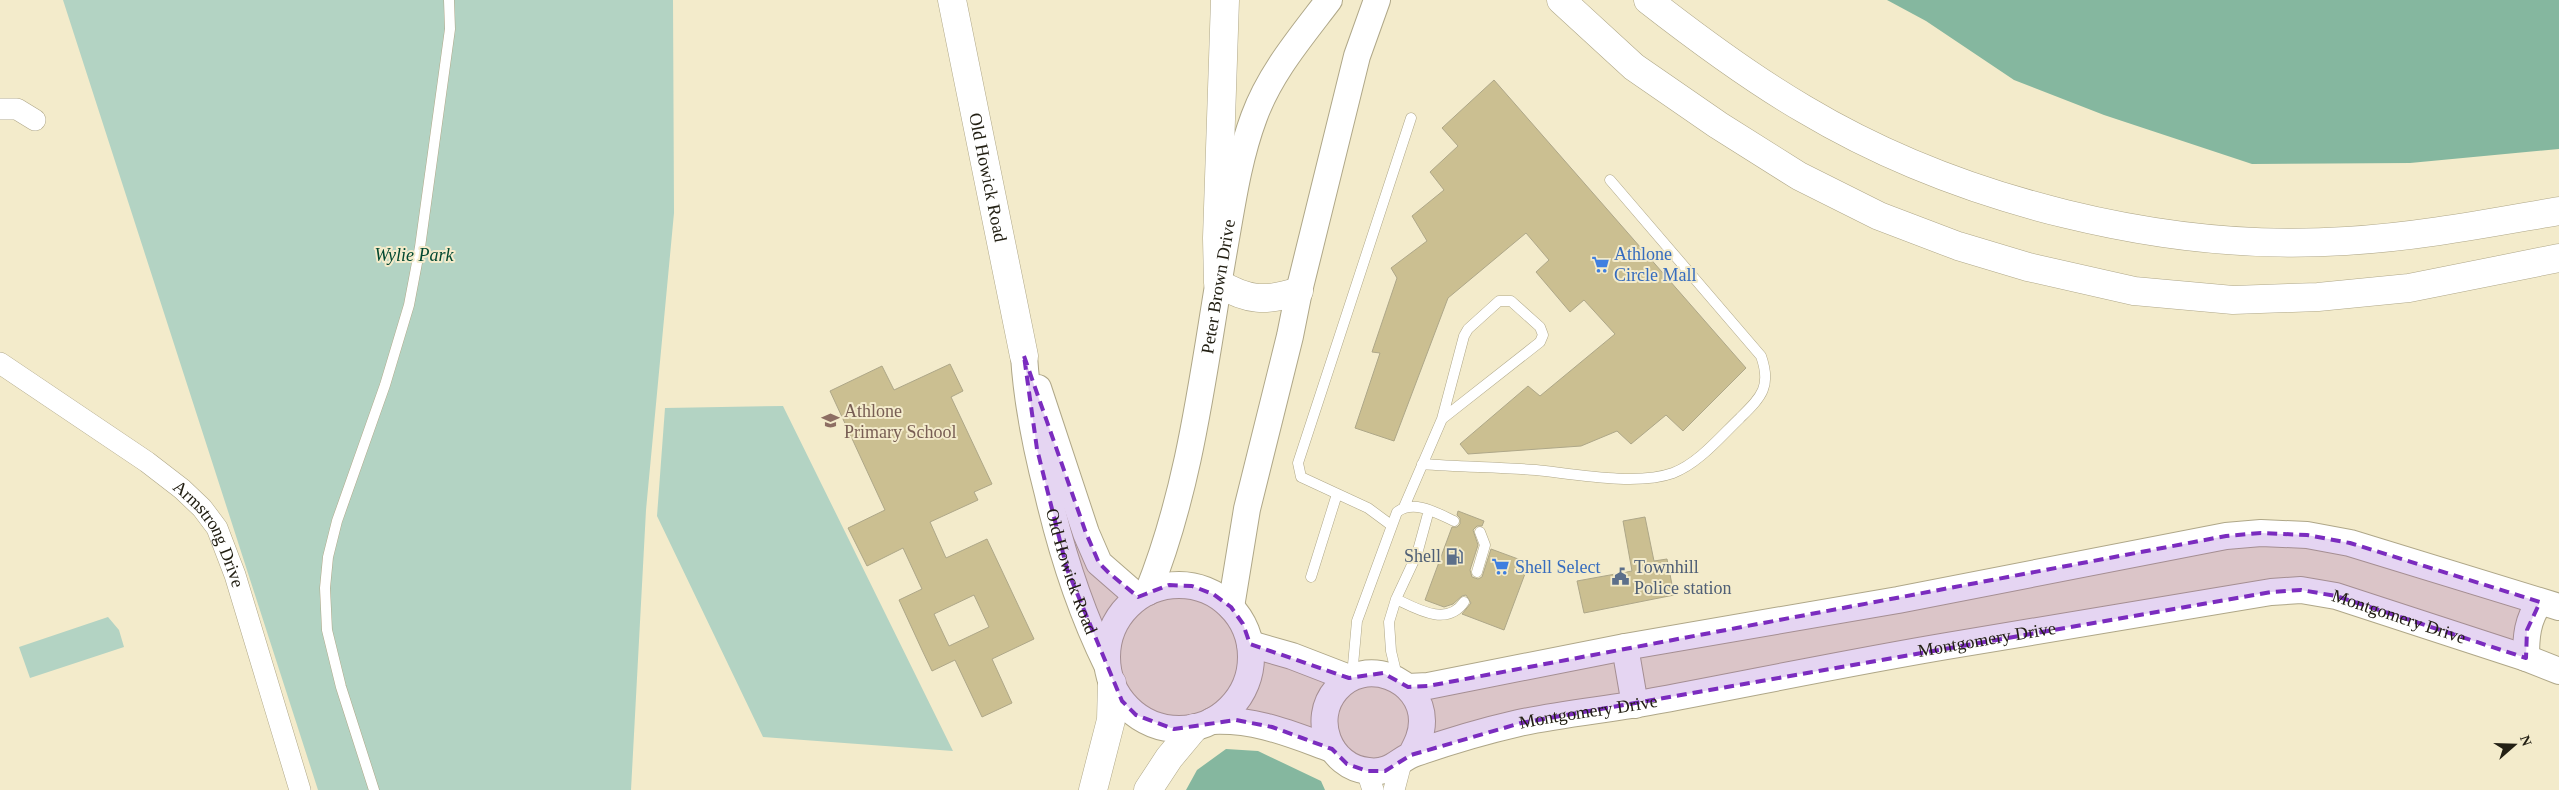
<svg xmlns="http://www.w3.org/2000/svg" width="2559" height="790" font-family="'Times New Roman',serif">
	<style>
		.green { fill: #b3d3c3 }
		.forest { fill: #85b79f }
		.building { fill: #cbbf91; stroke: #aea788; fill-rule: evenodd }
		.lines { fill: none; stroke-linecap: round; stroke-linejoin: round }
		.service-casing { stroke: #afa788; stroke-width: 11 }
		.minor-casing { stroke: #afa788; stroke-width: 22 }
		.tertiary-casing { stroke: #afa788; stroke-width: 28 }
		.secondary-casing { stroke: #afa788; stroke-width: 29 }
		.primary-casing { stroke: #afa788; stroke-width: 29 }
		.motorway-casing { stroke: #afa788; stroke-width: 29 }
		.service { stroke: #fff; stroke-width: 10 }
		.minor { stroke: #fff; stroke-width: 21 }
		.tertiary { stroke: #fff; stroke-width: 26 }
		.secondary { stroke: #fff; stroke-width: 28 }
		.primary { stroke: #fff; stroke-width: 28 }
		.motorway { stroke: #fff; stroke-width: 28 }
		.marked { fill: #7b2cbf; fill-opacity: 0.2; stroke: #7b2cbf; stroke-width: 4; stroke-dasharray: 10 6; stroke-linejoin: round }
		.labels { text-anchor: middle; stroke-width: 4; stroke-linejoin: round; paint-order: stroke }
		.street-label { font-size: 18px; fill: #232014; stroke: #f3ebcb }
		.shop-label { font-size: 18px; fill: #366cbe; stroke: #f3ebcb; text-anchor: start }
		.park-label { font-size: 18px; font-style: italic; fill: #024831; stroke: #f3ebcb }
		.education-label { font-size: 18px; fill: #785e54; stroke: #f3ebcb; text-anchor: start }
		.service-label { font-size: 18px; fill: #4e5e75; stroke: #f3ebcb; text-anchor: end }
	</style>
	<rect width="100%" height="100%" fill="#f3ebcb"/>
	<path class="green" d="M63 0H673L674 213 646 510 631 790H318Z
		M783 406 953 751 763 737 657 516 665 408Z
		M108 617 119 630 124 647 30 678 19 647Z"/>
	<path class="forest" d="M1887 0H2559V149L2410 163 2252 164 2104 115 2014 80 1926 21Z
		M1226 749 1258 751 1321 781 1325 790H1186L1197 770Z"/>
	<path class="building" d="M1494 80 1746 368 1683 431 1666 415 1631 444 1617 431 1581 446 1468 454 1460 444 1528 386 1540 396 1615 334 1584 300 1570 312 1536 272 1549 260 1526 233 1448 298 1394 441 1355 428 1380 353 1372 352 1397 278 1391 268 1427 241 1412 216 1444 190 1430 172 1458 146 1442 128Z
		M950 364 963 391 951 397 992 484 974 492 978 500 930 522 946 558 987 539 1034 639 992 659 1012 703 982 717 955 660 932 671 922 650 899 600 922 589 903 548 867 566 848 528 885 510 830 391 882 366 894 390ZM974 595 989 627 949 646 934 614Z
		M1458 511 1484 521 1482 526H1477L1473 530 1478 545 1470 570 1472 577 1478 579 1482 577 1491 549 1529 563 1504 630 1462 614 1471 603 1466 595 1462 596 1453 604 1444 607 1425 600 1452 527H1457L1460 524V518L1457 515Z
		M1645 517 1654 561 1667 559 1674 595 1584 613 1577 581 1632 571 1623 521Z"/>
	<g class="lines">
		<defs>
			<path id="service" d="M1422 464C1460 467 1498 467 1536 470 1574 474 1637 486 1673 473 1699 463 1720 437 1740 418 1761 397 1772 387 1761 356L1610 180
				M1404 507 1442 419 1464 336 1468 329 1499 301H1511L1540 327 1543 335 1540 342 1442 419
				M1391 525 1368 508 1301 477 1298 463 1411 118
				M1477 572 1485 545 1480 532
				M1311 577 1337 494
				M1396 599C1417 609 1447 627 1464 602
				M1352 676 1357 621 1397 512C1414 499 1437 513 1454 521
				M1397 676 1391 651 1389 622 1396 599 1417 554 1429 510
				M374 790 341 687 327 630 325 588 328 557 337 521 385 385 409 305 420 247 450 29 449 0"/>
			<g id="minor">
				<path d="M0 109H17L35 120"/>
				<path id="s1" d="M0 363 147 462 182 489 202 508 217 528 235 575 300 790"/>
				<path d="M1367 771 1373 790"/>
				<path d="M1394 790 1401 763"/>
			</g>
			<g id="tertiary">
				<path id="s2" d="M1024 356C1027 403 1036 448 1048 494 1062 554 1080 610 1107 665"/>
				<path d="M1038 388 1086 533 1099 563 1138 597"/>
				<circle cx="1179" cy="657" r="72"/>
				<path id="s3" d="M1148 592C1192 483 1204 364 1224 250 1232 205 1238 160 1254 117 1270 73 1301 37 1329 0"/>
				<path d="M1231 607 1247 509 1290 336 1299 291 1357 56 1377 0"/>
				<path d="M1250 644 1292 656 1349 678"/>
				<path d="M1625 647 1635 705"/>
				<path d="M2526 658C2526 637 2527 620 2540 602"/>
				<path d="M1408 687 1428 686 1625 647 1898 600 2226 536 2261 533 2307 535 2350 543 2559 607"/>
				<path d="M1212 721C1257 719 1290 734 1332 749"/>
				<path id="s4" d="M1411 755C1417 744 1422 734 1422 721 1422 678 1364 656 1336 690 1311 719 1329 767 1368 771 1392 774 1398 759 1416 753 1450 741 1484 731 1519 723 1566 713 1614 709 1660 700 1756 682 1852 662 1947 646 2055 627 2163 611 2271 592L2301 590 2336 596 2526 658 2559 671"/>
			</g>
			<g id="secondary">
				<path id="s5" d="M952 0 1024 356"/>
			</g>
			<path id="primary" d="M1093 790 1111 720 1112 683
				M1148 790 1169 758 1194 728"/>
			<path id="motorway" d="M1225 0 1217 238 1218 283C1248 301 1266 302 1299 291
				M1561 0 1634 67 1718 125 1799 176 1879 216 1958 246 2028 267 2134 291 2233 300 2318 297 2409 288 2559 258
				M1648 0C1698 39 1749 77 1804 109 1958 201 2168 253 2346 241 2418 237 2489 223 2559 211"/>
		</defs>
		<use href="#service" class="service-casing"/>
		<use href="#minor" class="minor-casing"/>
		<use href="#tertiary" class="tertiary-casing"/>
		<use href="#secondary" class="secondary-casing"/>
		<use href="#primary" class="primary-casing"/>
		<use href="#motorway" class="motorway-casing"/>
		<use href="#service" class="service"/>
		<use href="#minor" class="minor"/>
		<use href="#tertiary" class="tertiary"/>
		<use href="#secondary" class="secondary"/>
		<use href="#primary" class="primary"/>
		<use href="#motorway" class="motorway"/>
	</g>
	<path class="marked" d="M1024 356 1086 533 1099 563 1109 573 1138 597 1169 585 1192 586 1213 594 1231 607 1243 624 1250 644 1349 678 1383 673 1408 687 1428 686 2226 536 2261 533 2307 535 2350 543 2540 602 2527 630 2526 658 2336 596 2301 590 2271 592 1521 723 1411 755 1385 771H1367L1347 764 1332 749 1272 727 1236 720 1174 729 1136 715 1122 701 1067 569 1037 449Z"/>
	<defs>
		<symbol id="supermarket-bare" viewBox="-9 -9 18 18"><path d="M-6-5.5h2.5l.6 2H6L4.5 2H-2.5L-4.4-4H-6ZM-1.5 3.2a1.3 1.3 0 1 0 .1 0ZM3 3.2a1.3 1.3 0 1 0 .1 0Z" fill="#3f7fe0" stroke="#f3ebcb" stroke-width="2.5" paint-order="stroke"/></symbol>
		<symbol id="school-bare" viewBox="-9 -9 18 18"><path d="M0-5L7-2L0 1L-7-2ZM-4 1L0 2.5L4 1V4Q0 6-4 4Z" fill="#8d6e63" stroke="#f3ebcb" stroke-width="2.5" paint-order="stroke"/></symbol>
		<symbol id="fuel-bare" viewBox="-9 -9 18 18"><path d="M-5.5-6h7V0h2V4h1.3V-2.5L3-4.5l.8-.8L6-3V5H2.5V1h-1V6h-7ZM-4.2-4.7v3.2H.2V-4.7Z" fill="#5c6f8a" stroke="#f3ebcb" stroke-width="2.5" paint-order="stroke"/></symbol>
		<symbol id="civic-bare" viewBox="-9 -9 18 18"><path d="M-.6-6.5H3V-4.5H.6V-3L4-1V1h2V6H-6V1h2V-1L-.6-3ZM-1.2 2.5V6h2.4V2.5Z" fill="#5c6f8a" stroke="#f3ebcb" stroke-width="2.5" paint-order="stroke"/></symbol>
	</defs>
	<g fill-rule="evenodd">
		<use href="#supermarket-bare" x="1588" y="252" width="25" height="25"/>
		<use href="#school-bare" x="818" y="408" width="25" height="25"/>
		<use href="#fuel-bare" x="1442" y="544" width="25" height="25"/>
		<use href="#supermarket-bare" x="1488" y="554" width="25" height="25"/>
		<use href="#civic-bare" x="1608" y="564" width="25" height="25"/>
	</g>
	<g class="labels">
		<g class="street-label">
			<text dy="6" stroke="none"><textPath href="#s5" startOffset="181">Old Howick Road</textPath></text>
			<text dy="6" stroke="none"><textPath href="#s3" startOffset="314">Peter Brown Drive</textPath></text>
			<text dy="6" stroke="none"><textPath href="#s1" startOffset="275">Armstrong Drive</textPath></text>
			<text dy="6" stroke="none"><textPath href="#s2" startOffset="221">Old Howick Road</textPath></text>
			<text dy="6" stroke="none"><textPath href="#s4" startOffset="1315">Montgomery Drive</textPath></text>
			<text dy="6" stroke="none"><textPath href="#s4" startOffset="895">Montgomery Drive</textPath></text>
			<text dy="6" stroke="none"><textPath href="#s4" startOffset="490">Montgomery Drive</textPath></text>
		</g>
		<g class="shop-label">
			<text x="1614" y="260">Athlone<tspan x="1614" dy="21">Circle Mall</tspan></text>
			<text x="1515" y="573">Shell Select</text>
		</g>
		<g class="park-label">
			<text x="414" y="261">Wylie Park</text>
		</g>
		<g class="education-label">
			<text x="844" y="417">Athlone<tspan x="844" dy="21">Primary School</tspan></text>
		</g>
		<g class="service-label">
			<text x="1441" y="562">Shell</text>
			<text x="1634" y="573" text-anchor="start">Townhill<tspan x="1634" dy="21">Police station</tspan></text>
		</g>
	</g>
	<g transform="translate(2514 745) rotate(70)" stroke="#f3ebcb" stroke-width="4" paint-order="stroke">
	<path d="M0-4L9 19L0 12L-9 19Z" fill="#232014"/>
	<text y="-8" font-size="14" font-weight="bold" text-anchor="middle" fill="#232014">N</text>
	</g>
</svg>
